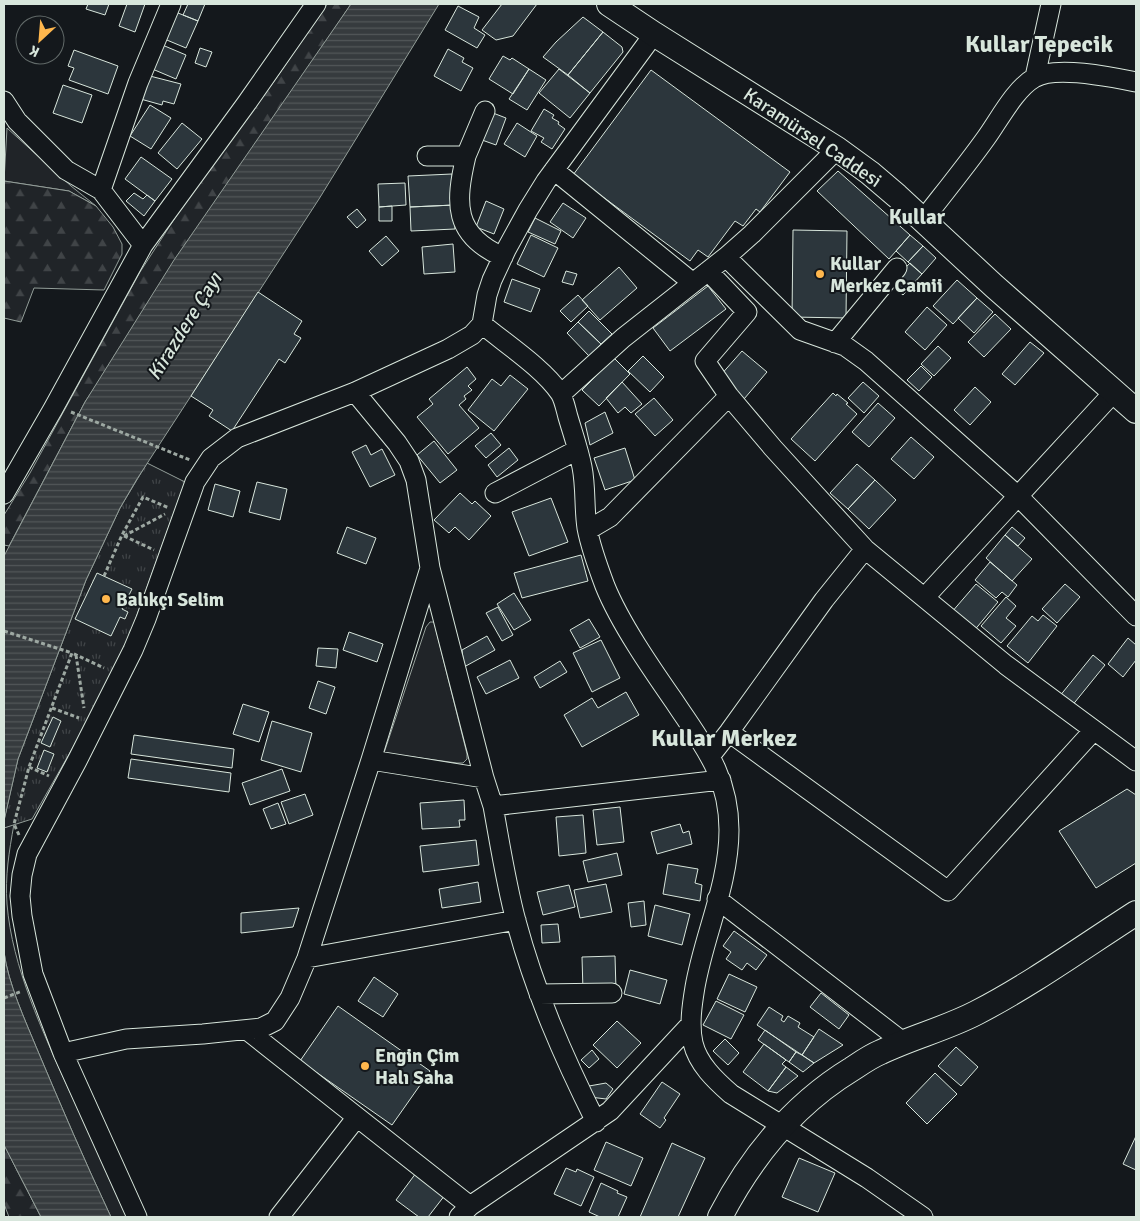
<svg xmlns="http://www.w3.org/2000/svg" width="1140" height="1221" font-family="Signika,sans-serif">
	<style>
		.grass { fill: #202428; stroke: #939e99 }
		.forest { fill: url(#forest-firs); stroke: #939e99 }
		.park { fill: url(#park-tufts); stroke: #939e99 }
		.water { fill: url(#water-rules); stroke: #939e99 }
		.building { fill: #2c363c; stroke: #d8e6dc }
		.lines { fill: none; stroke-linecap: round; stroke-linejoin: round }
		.minor-casing { stroke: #d8e6dc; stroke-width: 21 }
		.major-casing { stroke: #d8e6dc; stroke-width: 26 }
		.path { stroke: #9da8a2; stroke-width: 3; stroke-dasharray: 4 2.5; stroke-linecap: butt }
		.minor { stroke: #14181c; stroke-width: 19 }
		.major { stroke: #14181c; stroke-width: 24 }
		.poi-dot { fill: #ffb74d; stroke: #14181c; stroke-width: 2 }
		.labels { text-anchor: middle; stroke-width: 4; stroke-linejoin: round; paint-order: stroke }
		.street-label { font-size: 19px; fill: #d8e6dc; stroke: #14181c }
		.poi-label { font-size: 19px; font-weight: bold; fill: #d8e6dc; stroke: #14181c; text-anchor: start }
		.water-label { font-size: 20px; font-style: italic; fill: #d8e6dc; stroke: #14181c }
		.quarter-label { font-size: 21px; font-weight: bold; fill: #d8e6dc; stroke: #14181c }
		.district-label { font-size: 24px; font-weight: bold; fill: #d8e6dc; stroke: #14181c }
	</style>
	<defs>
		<pattern id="forest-firs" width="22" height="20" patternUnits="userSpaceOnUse" patternTransform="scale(1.25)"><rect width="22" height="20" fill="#202428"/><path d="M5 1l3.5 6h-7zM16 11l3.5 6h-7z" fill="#404447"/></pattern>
		<pattern id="park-tufts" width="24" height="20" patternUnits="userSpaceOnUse" patternTransform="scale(1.25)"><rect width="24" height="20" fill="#202428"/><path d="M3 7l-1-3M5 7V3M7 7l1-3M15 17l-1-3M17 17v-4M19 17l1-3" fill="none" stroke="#404447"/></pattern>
		<pattern id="water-rules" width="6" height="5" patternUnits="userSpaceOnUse" patternTransform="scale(1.25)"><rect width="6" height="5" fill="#363b3e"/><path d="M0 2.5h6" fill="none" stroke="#525759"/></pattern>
	</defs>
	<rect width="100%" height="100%" fill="#14181c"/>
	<path class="grass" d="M7 128 71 186 96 206 69 191 4 181Z
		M430 622H434L467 754V759L463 763H457L384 753 426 627Z
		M14 824C9 852 5 876 7 904 12 967 43 1032 69 1090 89 1132 109 1175 128 1217H111C85 1162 61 1106 37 1049 25 1020 8 983 4 952V828Z"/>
	<path class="forest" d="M327 4H351L85 402 9 546 4 545V515L30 473 140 272 182 207 275 80Z
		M4 181 69 191 96 206 113 227 122 244V254L104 290 34 288 21 322 4 318Z
		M4 1145 41 1217H9L4 1204Z"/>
	<path class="park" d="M147 463 185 482 128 640 80 735 32 819 4 828V820L18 759 86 580 120 508Z"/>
	<path class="water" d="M351 4H439L319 199 137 479 120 508 86 580 18 759 4 821V556L85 402 174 260Z
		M4 952C8 983 25 1020 37 1049 61 1106 85 1162 111 1217H41L4 1145Z"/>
	<path class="building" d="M88 4H109L105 15 86 9Z
		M127 4H145L135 32 119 26Z
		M188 4H205L198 21 183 15Z
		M502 4H537L513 36 496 40 482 30Z
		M458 6 479 17 474 28 485 35 477 48 445 30Z
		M173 11 198 21 186 48 162 38Z
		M583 17 603 32 568 75 543 57 556 42Z
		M603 32 622 47 623 52 590 93 568 75Z
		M160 44 186 55 176 79 150 68Z
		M200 48 212 52 206 67 195 63Z
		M448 49 464 58 462 62 473 68 461 91 434 76Z
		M74 50 118 66 108 94 69 80 74 68 68 66Z
		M503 56 510 60 512 58 529 69 513 94 489 79Z
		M529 69 546 80 527 110 509 99Z
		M559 69 590 93 570 118 539 93Z
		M651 70 790 172 760 212 756 209 743 226 735 221 708 257 698 250 690 261 573 175Z
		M146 75 181 84 174 104 163 101 162 105 137 98Z
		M63 85 92 95 82 123 53 113Z
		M150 105 171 118 151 149 130 136Z
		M544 109 554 115 552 118 559 122 558 124 565 129 552 149 541 142 544 138 531 131Z
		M493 113 506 118 496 145 482 140Z
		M182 123 202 139 177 169 158 153Z
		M517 123 537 136 525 157 504 144Z
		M141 157 172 179 155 201 125 179Z
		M838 171 910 235 889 259 817 191Z
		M452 174 454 205 410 207 408 176Z
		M405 183 406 205 379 207 378 184Z
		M134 193 143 199 147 195 155 201 144 216 126 201Z
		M486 201 504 209 494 234 476 227Z
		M563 203 586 218 573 238 550 222Z
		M454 205 455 229 411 231 410 207Z
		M392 206V221H379V207Z
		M357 209 366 220 357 228 347 217Z
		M535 218 561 231 555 244 528 232Z
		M793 230 847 231 846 318 792 317Z
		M531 235 558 248 544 277 517 264Z
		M910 235 923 246 908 262 896 251Z
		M386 236 399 251 382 266 369 251Z
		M453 244 455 272 424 274 422 247Z
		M923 246 936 258 922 274 908 262Z
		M910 263 922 274 903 295 890 284Z
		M619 267 637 288 600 320 582 300Z
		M566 271 577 274 573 285 562 282Z
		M512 279 540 289 531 312 504 302Z
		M957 280 977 298 953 324 933 306Z
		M708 286 726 309 670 351 653 328Z
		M258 292 302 321 294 334 301 338 285 363 279 359 232 431 209 416 213 410 191 396Z
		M578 295 588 306 571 322 560 311Z
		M977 298 993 312 974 333 958 318Z
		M927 307 947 325 925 350 905 332Z
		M589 311 612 334 601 344 578 322Z
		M995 314 1011 329 984 357 968 342Z
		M578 322 601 344 589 356 567 333Z
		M1030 342 1044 353 1015 385 1002 374Z
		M938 346 951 358 934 376 921 364Z
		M742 351 767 372 744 399 719 377Z
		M643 356 664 377 650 392 628 371Z
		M614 358 630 374 599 406 582 390Z
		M921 366 932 377 919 391 907 380Z
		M467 367 476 379 468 386 472 390 464 396 466 399 459 405 479 428 448 454 417 417 433 404 429 399Z
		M510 375 528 389 494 431 468 410 492 379 501 386Z
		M622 382 642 404 631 413 625 407 618 413 606 398Z
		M863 382 879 396 864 413 848 398Z
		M975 387 991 402 970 425 954 410Z
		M833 393 836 396 837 394 848 403 846 404 857 414 815 461 791 439Z
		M654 398 673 420 655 436 635 414Z
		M878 403 895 418 869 447 852 432Z
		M605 412 613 433 590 445 585 423Z
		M491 433 501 445 486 458 475 446Z
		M911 437 934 457 914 479 891 459Z
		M434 441 457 470 440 483 417 455Z
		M366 445 371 455 382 449 395 475 370 487 352 452Z
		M509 448 518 460 497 477 488 465Z
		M625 448 635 480 605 490 594 458Z
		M857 464 875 480 848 509 830 493Z
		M875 480 896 500 869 529 848 509Z
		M257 482 287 489 280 520 249 512Z
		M215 484 240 491 233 517 208 510Z
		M460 493 472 504 475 501 491 516 469 540 455 527 449 533 434 520Z
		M551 498 568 542 529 556 512 512Z
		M347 527 376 538 366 564 337 553Z
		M1012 527 1025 538 1018 546 1005 535Z
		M1005 535 1032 559 1012 581 986 558Z
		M581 555 588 581 522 598 514 573Z
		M990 562 1017 585 1008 597 1002 592 996 598 975 580Z
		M97 573 132 589 122 609 128 612 125 619 120 617 111 636 75 619Z
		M976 584 998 602 973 632 951 613Z
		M1065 584 1080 597 1057 623 1042 609Z
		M514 593 531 620 514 630 497 604Z
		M1006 597 1016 606 1006 618 1016 626 1001 643 981 626Z
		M498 607 513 635 502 641 486 613Z
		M1043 615 1057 626 1028 663 1007 646 1032 616 1038 621Z
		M589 619 600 637 580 648 570 630Z
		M349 632 383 644 377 662 343 650Z
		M487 636 495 650 464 667 462 650Z
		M1128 638 1136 645V660L1123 677 1108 664Z
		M601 640 620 678 592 692 573 653Z
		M318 648 338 649 336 668 316 666Z
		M1093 655 1105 665 1071 707 1059 697Z
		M510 660 519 678 486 694 477 677Z
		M560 661 567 672 540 688 534 677Z
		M318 681 335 687 326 714 309 708Z
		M626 692 639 715 582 747 564 715 592 698 598 708Z
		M243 704 269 712 259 742 233 734Z
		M53 717 61 721 50 747 41 743Z
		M272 721 312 733 301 772 261 760Z
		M134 735 234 749 232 768 131 754Z
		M44 750 54 754 47 772 37 768Z
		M131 759 231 773 229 792 128 778Z
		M282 769 290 791 250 805 242 783Z
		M1127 789 1136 795V863L1096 888 1059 831Z
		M305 794 313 815 289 824 281 802Z
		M464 800 465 820H459L460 827 422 829 420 803Z
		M278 803 286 824 271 829 263 809Z
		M620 807 624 842 597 845 593 810Z
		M583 815 586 853 559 856 556 817Z
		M680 824 683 833 689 831 692 844 657 854 651 832Z
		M476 840 479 865 423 872 420 846Z
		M617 853 622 875 588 882 583 861Z
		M668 864 698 869 695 883 702 885 700 901 663 894Z
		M478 882 481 902 442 908 439 889Z
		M606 884 612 912 580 918 574 890Z
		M569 885 575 907 543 915 537 892Z
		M644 901 646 925 631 927 628 903Z
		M655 905 690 914 682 945 648 936Z
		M299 908 293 927 241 933V913Z
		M558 924 560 942 542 943 541 925Z
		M734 931 767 955 756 970 747 963 742 970 726 959 731 952 723 946Z
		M615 956 616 990 583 991 582 957Z
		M630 970 667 980 660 1004 624 994Z
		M729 974 757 987 745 1012 717 999Z
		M374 977 398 994 383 1017 358 1001Z
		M821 993 849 1015 839 1029 810 1007Z
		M716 1001 744 1015 731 1039 703 1025Z
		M338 1006 430 1071 392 1125 300 1061Z
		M769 1007 783 1016 781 1020 784 1022 788 1016 800 1023 798 1027 814 1037 802 1055 757 1025Z
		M617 1021 641 1043 617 1068 593 1045Z
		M819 1029 843 1045 814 1063 802 1055Z
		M765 1030 796 1052 789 1062 758 1040Z
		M725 1039 739 1053 728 1065 713 1051Z
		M764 1044 786 1060 782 1064 786 1067 768 1091 743 1072Z
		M956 1047 978 1067 961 1086 938 1066Z
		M592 1050 599 1059 589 1068 581 1060Z
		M796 1052 802 1055 814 1063 803 1072 789 1062Z
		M786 1067 798 1076 777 1093 768 1091Z
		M935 1073 957 1094 927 1124 906 1103Z
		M662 1082 680 1094 664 1118 666 1120 660 1128 640 1114Z
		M606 1083 613 1089 606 1099 590 1097 589 1086Z
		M1136 1136V1170L1123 1164Z
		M606 1142 643 1158 631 1186 594 1170Z
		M672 1143 705 1158 678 1217H640Z
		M799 1158 835 1173 818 1212 782 1197Z
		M566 1168 576 1172 577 1169 594 1177 581 1206 554 1194Z
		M416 1173 445 1195 428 1217H419L396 1200Z
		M601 1183 618 1191 617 1193 627 1197 618 1217H600L589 1212Z"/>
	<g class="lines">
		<defs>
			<path id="minor" d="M654 34 546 181 528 210 506 250 492 280 487 295 482 324C506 344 543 368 560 393 564 399 566 410 568 417 573 434 579 451 582 467 586 487 584 508 587 528 590 544 599 570 605 586 620 623 651 668 674 701 703 745 729 775 729 830 729 884 704 935 695 987 692 1005 689 1025 693 1043 698 1064 715 1080 731 1094L867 1178 923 1217
				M1035 77 1051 4
				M4 101 17 121 66 170 101 190
				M427 156H466C455 203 453 235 503 257
				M466 156 485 111
				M554 170 693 283
				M923 220C944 193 966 166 986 138 999 120 1015 89 1034 78 1055 65 1112 77 1136 82
				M143 245 246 104 316 4
				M726 257 800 330 845 346 866 361 1019 497 1136 616
				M708 271 747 312 705 361 729 396 773 448 865 549 1006 665 1136 761
				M835 343 897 268
				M561 394 623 338 726 257 752 234 837 149
				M495 493 577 450
				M4 494 53 409 143 245 101 190 138 83 171 4
				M588 530 610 517 729 396
				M430 568 484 778 493 806
				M925 597 1114 392
				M729 732 948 891 1094 730
				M711 755 729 732 824 600 865 549
				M371 760 484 778
				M717 899 903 1042
				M307 958 516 920
				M539 994 612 993
				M247 1030 357 1117
				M63 1053 126 1039 203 1034 261 1028 275 1021 290 998 307 958 371 760 430 568 416 480 409 461 397 443 355 392
				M596 1122C563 1056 535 992 516 921 506 884 500 844 493 806L721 780
				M137 1217 63 1053 33 974 22 916 20 896 22 875 27 854 77 761 133 650 146 619 195 482 211 458 237 438 355 392 448 349 472 335 482 324
				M279 1217 357 1117 470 1206
				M459 1217 470 1206 610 1111 691 1024"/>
			<path id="major" d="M609 4 654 34 837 149 870 173 897 196 994 286 1136 411
				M720 1217C751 1157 793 1105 852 1069 861 1063 871 1056 881 1052 912 1037 945 1029 976 1013 1032 984 1083 947 1136 913"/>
		</defs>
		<use href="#minor" class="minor-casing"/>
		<use href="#major" class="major-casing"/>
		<path class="path" d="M71 412 190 460
			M124 536 165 514
			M124 536 154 550
			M104 576 122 535 143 497 169 508
			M4 631 72 653
			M76 655 84 708
			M52 708 79 718
			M29 767 49 776
			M19 835 14 824 29 767 72 653 104 668
			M4 998 22 991"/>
		<use href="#minor" class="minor"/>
		<use href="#major" class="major"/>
	</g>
	<g class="poi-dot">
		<circle cx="820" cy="274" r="5"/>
		<circle cx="106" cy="599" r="5"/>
		<circle cx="365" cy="1066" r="5"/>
	</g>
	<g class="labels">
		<g class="street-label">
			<text transform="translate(813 137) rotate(34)" y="7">Karamürsel Caddesi</text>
		</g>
		<g class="poi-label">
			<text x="830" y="270">Kullar<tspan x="830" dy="22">Merkez Camii</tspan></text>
			<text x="116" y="606">Balıkçı Selim</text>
			<text x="375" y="1062">Engin Çim<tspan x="375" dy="22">Halı Saha</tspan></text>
		</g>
		<g class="water-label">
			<text transform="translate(184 326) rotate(-58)" y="7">Kirazdere Çayı</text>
		</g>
		<g class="quarter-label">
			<text x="917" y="224">Kullar</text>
		</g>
		<g class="district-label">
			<text x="1039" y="52">Kullar Tepecik</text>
			<text x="724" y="746">Kullar Merkez</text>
		</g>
	</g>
	<rect width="1140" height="1221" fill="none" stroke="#d8e6dc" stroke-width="10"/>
	<g transform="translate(40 40) rotate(206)"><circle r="24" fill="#14181c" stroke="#626a69"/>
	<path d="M0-4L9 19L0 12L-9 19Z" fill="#ffb74d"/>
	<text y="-8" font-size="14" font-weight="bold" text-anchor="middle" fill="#d8e6dc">K</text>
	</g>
</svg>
